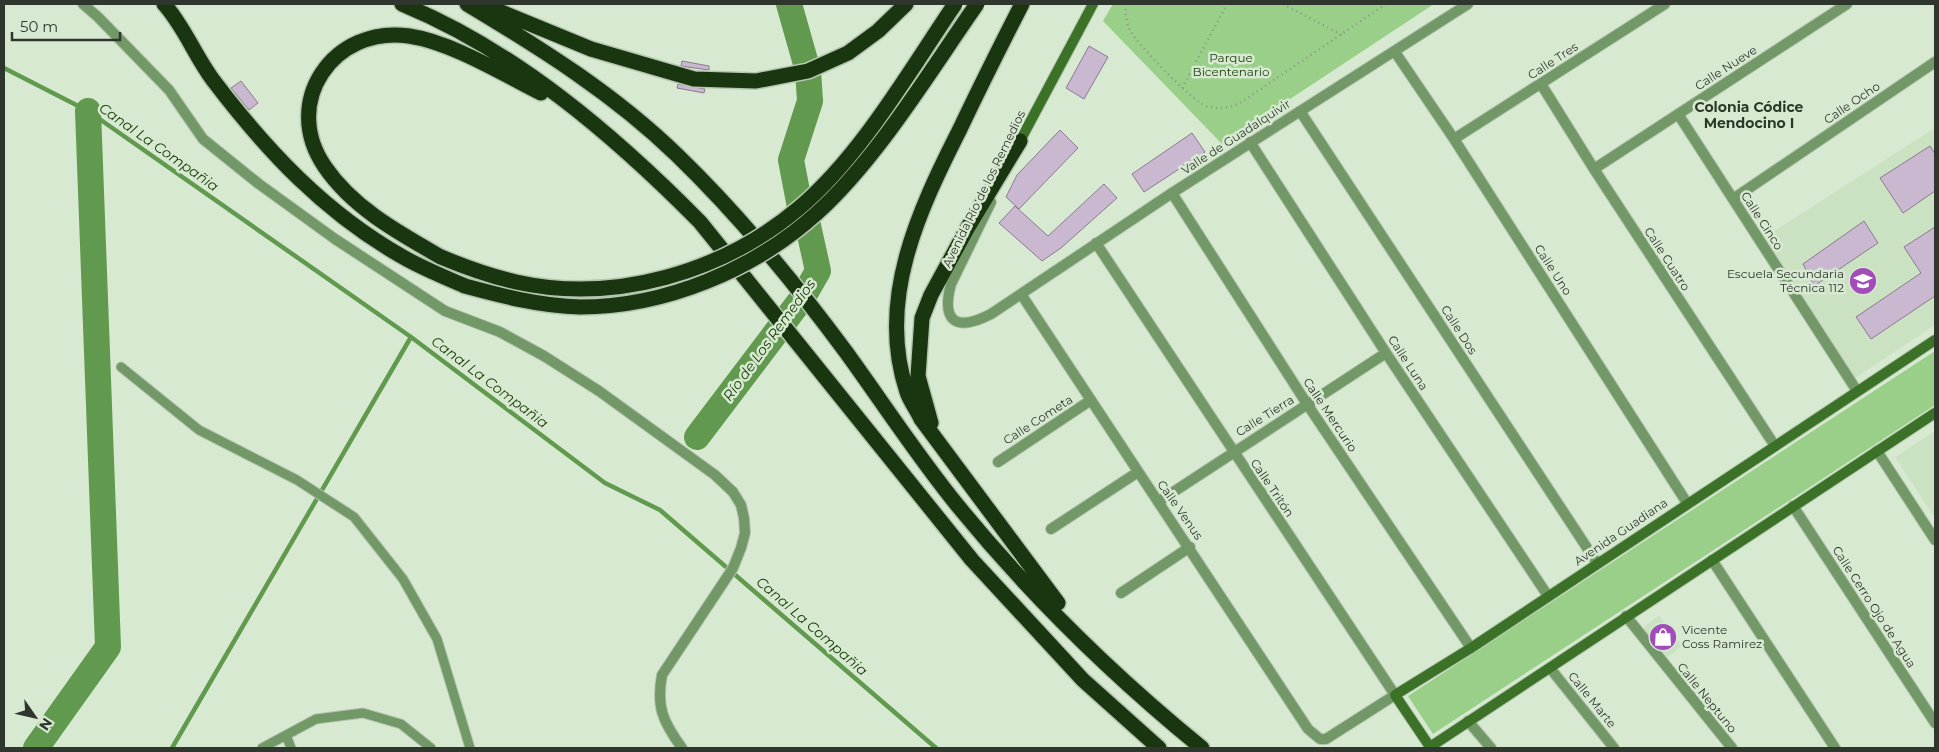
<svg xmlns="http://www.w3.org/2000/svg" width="1939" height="752" font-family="Montserrat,sans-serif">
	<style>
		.built { fill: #cae1c2 }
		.green { fill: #9acf89 }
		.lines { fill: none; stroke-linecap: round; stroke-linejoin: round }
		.stream { stroke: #61994f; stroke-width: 4.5 }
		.river { stroke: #61994f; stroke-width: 26 }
		.building { fill: #cab8d0; stroke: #8b7a90 }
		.lane-casing { stroke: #b5c6b0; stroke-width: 11 }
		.street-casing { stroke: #b5c6b0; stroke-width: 12 }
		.secondary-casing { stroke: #b5c6b0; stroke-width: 12 }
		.highway-casing { stroke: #b5c6b0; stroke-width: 18 }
		.path { stroke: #889584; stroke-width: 2.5; stroke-dasharray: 1 4; stroke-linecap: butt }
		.lane { stroke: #739868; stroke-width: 9 }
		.street { stroke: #739868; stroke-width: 10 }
		.secondary { stroke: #3b7227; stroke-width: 10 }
		.highway { stroke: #1a3610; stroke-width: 15 }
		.highway-bridge-casing { stroke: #b5c6b0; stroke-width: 18; stroke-linecap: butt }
		.highway-bridge { stroke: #1a3610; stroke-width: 15 }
		.labels { text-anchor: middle; stroke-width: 5; stroke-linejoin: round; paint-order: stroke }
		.park-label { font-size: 12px; fill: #1d420f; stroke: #d7ead1 }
		.street-label { font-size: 12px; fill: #2f362d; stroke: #d7ead1 }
		.poi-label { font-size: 12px; fill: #2f362d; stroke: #d7ead1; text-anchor: end }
		.neighbourhood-label { font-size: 14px; font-weight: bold; fill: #2b3a27; stroke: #d7ead1 }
		.water-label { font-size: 14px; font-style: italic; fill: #153b05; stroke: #d7ead1 }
	</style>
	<rect width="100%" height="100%" fill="#d7ead1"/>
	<path class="built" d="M1935 128V325L1852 380 1763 238Z
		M1935 431V518L1895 457Z
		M1659 615 1682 646 1666 658 1643 628Z"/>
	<path class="green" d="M1113 4H1434L1222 144 1103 21Z
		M1935 351V405L1433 734 1408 696Z"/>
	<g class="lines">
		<path class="stream" d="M4 68 88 111 411 337 605 483 660 510 936 748
			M172 748 411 337"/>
		<path class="river" d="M697 437 803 297 818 271 807 221 800 207 791 160 810 101 808 71 789 4
			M36 748 108 647 88 111"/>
	</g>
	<path class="building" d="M1089 46 1108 57 1084 99 1066 88Z
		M682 61 709 66V70L681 66Z
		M241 81 258 103 249 110 231 88Z
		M678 84 705 89 704 93 677 88Z
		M1060 130 1078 148 1019 209 1006 197 1017 175Z
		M1192 133 1205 152 1144 192 1132 174Z
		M1930 146 1935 154V191L1903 213 1880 178Z
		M1104 184 1117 198 1061 248 1042 261 999 223 1015 206 1048 236Z
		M1864 221 1878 243 1814 286 1803 264Z
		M1935 227V296L1871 339 1856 317 1921 273 1904 247Z"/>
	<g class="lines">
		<defs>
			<path id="lane" d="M121 367 199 430 297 480 354 517 403 579 437 639 470 748
				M286 735 291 748
				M262 748 316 719 363 713 401 724 431 748"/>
			<path id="street" d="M83 4 98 17 169 90 203 139 259 184 335 239 445 311 500 332 544 356 599 391 715 475 733 492 741 505 744 518 745 533 741 548 733 568 662 675C656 707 663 722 682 748
				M1395 52 1454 139 1687 503
				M1541 84 1594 169 1775 446
				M1300 111 1597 563
				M1678 114 1857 391
				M1454 139 1665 4
				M1250 142 1386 353 1548 596
				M1594 169 1847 4
				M1172 193 1307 404 1471 648
				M1733 199 1935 62
				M991 202 951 284C941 322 956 332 991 314L1172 193 1468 4
				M1021 294 1308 729 1320 739H1326L1395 695 1096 243
				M1877 451 1935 540
				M998 462 1091 400
				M1158 502 1386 353
				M1793 506 1935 723
				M1051 529 1138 472
				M1712 560 1835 748
				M1121 593 1190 547
				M1626 616 1732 748
				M1550 668 1614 748
				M1468 721 1491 748"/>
			<path id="secondary" d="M1020 141 1093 4
				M1935 340 1471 648 1395 695 1430 747 1935 413"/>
			<path id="highway" d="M164 4C184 26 195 56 213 80 267 151 325 213 403 257 422 268 444 277 465 286
				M402 4C516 51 614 135 700 222L972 560 1083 680 1159 748
				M467 4C542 49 614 94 677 155 739 215 795 283 846 352 883 403 918 457 958 506 1029 593 1115 677 1202 748
				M1022 4C1001 45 980 87 960 129 919 210 876 300 907 392 910 401 917 410 921 419L1058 603
				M484 5 591 49 694 79 756 81 808 71 848 53 878 31 906 4
				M441 257C399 233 353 208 325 167 280 102 334 25 409 36 451 42 503 74 541 93
				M931 423 918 376 922 318 931 295 968 227 1020 141"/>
		</defs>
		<use href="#lane" class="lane-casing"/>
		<use href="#street" class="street-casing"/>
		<use href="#secondary" class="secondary-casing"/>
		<use href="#highway" class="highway-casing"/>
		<path class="path" d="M1126 4C1125 13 1126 22 1130 30 1138 45 1191 100 1206 106 1218 110 1229 108 1240 103L1386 4
			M1283 4 1342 35
			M1182 88 1227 4"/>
		<use href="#lane" class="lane"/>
		<use href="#street" class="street"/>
		<use href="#secondary" class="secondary"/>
		<use href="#highway" class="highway"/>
		<defs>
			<path id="highway-bridge" d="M441 257C465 267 490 276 516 282 615 304 723 272 799 208 861 156 910 70 955 4
				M465 286C502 296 540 306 580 307 665 307 754 270 817 213 877 159 930 71 977 4"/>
		</defs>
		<use href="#highway-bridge" class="highway-bridge-casing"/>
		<use href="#highway-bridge" class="highway-bridge"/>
	</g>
	<defs>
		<symbol id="university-disc" viewBox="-11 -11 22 22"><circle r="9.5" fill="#a14cb9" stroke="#d7ead1"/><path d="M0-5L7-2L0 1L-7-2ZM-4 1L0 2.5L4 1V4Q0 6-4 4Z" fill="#fff"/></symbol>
		<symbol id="shop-disc" viewBox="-11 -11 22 22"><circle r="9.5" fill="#a14cb9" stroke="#d7ead1"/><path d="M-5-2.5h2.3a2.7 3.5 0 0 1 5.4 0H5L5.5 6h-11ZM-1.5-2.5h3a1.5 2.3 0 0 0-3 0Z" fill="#fff"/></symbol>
	</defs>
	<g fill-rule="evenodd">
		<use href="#university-disc" x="1847" y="265" width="32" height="32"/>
		<use href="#shop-disc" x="1647" y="621" width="32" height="32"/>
	</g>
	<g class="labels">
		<g class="park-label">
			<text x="1231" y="62">Parque<tspan x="1231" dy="14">Bicentenario</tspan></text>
		</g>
		<g class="street-label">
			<text transform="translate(1553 61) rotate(-33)" y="4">Calle Tres</text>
			<text transform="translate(1726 68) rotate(-33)" y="4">Calle Nueve</text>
			<text transform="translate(1852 103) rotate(-34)" y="4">Calle Ocho</text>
			<text transform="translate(1236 137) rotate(-33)" y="4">Valle de Guadalquivir</text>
			<text transform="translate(984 189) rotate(-64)" y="4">Avenida Río de los Remedios</text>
			<text transform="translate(1762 221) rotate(57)" y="4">Calle Cinco</text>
			<text transform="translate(1667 259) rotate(57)" y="4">Calle Cuatro</text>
			<text transform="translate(1553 270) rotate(57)" y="4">Calle Uno</text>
			<text transform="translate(1459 330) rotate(57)" y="4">Calle Dos</text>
			<text transform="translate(1408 363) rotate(57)" y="4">Calle Luna</text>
			<text transform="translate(1330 415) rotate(56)" y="4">Calle Mercurio</text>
			<text transform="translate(1265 416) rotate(-32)" y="4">Calle Tierra</text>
			<text transform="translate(1038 420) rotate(-33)" y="4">Calle Cometa</text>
			<text transform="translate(1272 488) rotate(56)" y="4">Calle Tritón</text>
			<text transform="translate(1180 510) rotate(55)" y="4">Calle Venus</text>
			<text transform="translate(1621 532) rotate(-34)" y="4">Avenida Guadiana</text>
			<text transform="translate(1874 607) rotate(57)" y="4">Calle Cerro Ojo de Agua</text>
			<text transform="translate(1707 698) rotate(51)" y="4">Calle Neptuno</text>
			<text transform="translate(1592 700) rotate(51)" y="4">Calle Marte</text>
		</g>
		<g class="poi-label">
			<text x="1844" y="278">Escuela Secundaria<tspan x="1844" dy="14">Técnica 112</tspan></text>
			<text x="1682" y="634" text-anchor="start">Vicente<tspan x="1682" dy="14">Coss Ramirez</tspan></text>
		</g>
		<g class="neighbourhood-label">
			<text x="1749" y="112">Colonia Códice<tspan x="1749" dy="16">Mendocino I</tspan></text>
		</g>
		<g class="water-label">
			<text transform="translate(159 147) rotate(35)" y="5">Canal La Compañia</text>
			<text transform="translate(769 340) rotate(-54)" y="5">Río de Los Remedios</text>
			<text transform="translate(490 382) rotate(37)" y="5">Canal La Compañia</text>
			<text transform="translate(812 626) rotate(41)" y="5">Canal La Compañia</text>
		</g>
	</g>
	<rect width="1939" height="752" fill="none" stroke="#2f362d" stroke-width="10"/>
	<g transform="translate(35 717) rotate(124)" stroke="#d7ead1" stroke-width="4" paint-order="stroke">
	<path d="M0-4L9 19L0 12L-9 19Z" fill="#2f362d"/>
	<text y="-8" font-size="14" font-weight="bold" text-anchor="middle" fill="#2f362d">N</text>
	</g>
	<path d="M12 32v8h108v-8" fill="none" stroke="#2f362d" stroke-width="2.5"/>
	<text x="20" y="32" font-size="15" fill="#2f362d" stroke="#d7ead1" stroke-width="4" paint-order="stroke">50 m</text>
</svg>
